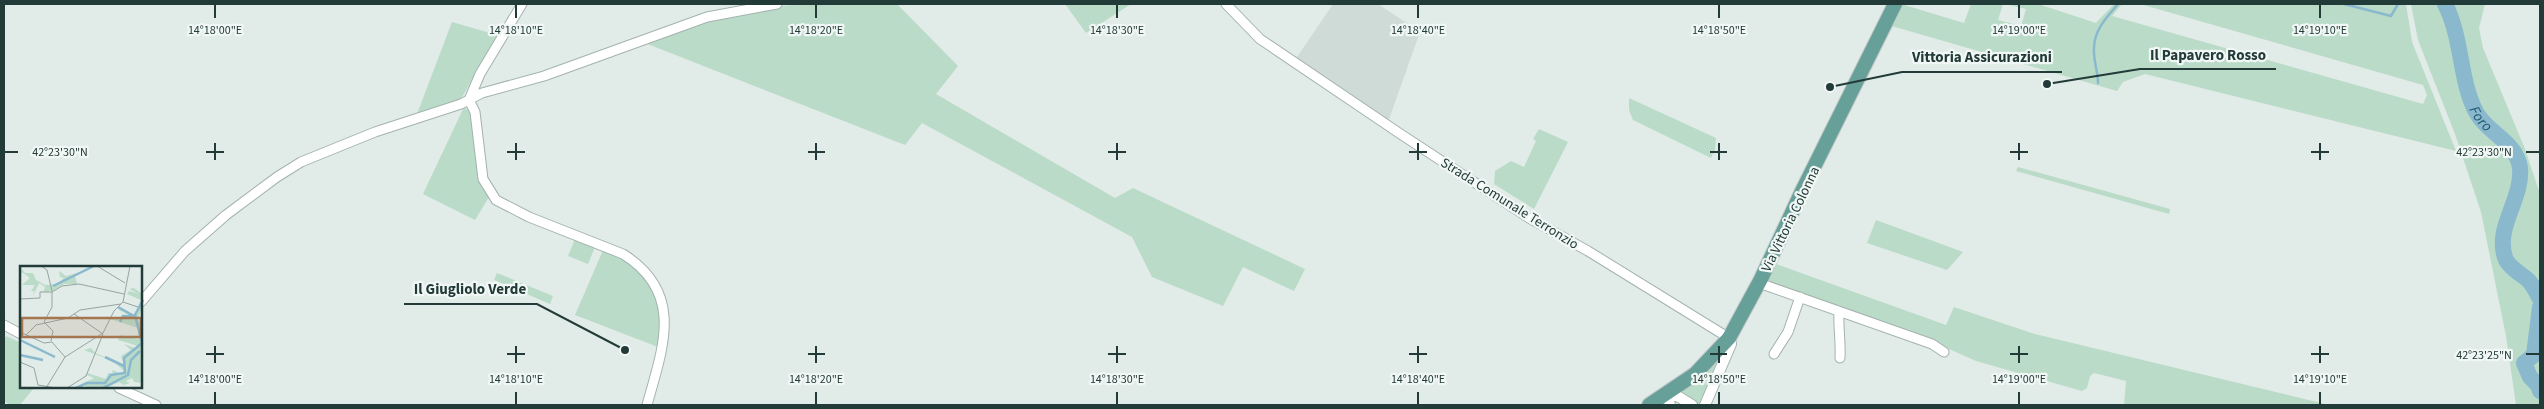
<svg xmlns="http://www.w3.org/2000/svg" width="2544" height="409" font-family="'Source Sans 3',sans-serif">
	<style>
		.built { fill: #cfdbd7 }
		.green { fill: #badbc8 }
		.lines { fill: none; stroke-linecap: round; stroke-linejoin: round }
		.stream { stroke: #8ab9ce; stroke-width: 2.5 }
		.river { stroke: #8ab9ce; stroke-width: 16 }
		.minor-casing { stroke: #a4b3b0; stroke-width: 11 }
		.tertiary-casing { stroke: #a4b3b0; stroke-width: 12 }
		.primary-casing { stroke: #c1c8c7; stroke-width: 16 }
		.minor { stroke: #fff; stroke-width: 9 }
		.tertiary { stroke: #fff; stroke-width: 10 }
		.primary { stroke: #679f99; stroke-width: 14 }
		.ticks { fill: none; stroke: #223b38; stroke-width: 2 }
		.labels { text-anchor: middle; stroke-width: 4.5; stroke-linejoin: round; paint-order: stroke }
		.street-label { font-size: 14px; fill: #223b38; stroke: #f1f7f5 }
		.water-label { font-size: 15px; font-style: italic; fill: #1f5874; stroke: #f1f7f5 }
		.inset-river { fill: none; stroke: #8ab9ce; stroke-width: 2.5 }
		.inset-road { fill: none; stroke: #95a5a2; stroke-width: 1 }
		.view { fill: #a57650; fill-opacity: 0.15; stroke: #a57650; stroke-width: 2.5 }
		.inset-edge { fill: none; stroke: #223b38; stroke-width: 2.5 }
		.ticks-label { font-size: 12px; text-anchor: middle; fill: #223b38; stroke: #f1f7f5; stroke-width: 4.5; stroke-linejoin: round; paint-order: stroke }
		.leader { fill: none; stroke: #223b38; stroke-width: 2 }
		.callout-dot { fill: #223b38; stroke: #f1f7f5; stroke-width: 2 }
		.callout-label { font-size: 15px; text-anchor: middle; font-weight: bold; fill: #223b38; stroke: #f1f7f5; stroke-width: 4.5; stroke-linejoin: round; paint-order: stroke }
	</style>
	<rect width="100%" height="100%" fill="#e1ebe8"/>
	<path class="built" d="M1333 4H1378L1420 32 1388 122 1295 60Z"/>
	<path class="green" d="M897 4 958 66 936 94 1115 198 1133 188 1305 269 1294 291 1243 267 1223 306 1152 277 1132 237 922 123 905 145 645 43C681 30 718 14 755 9 802 2 850 4 897 4Z
		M1065 4H1131L1086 33Z
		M1901 4 1964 23 1971 4H2003L1998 20 2021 26 2026 9 2006 4H2038L2096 23 2114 4H2122L2112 16 2423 104 2427 95 2423 85 2140 4H2406L2412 42 2456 151 2145 74 2123 82 2117 91 1888 25Z
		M2411 4H2485L2479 28 2483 48 2525 149 2540 194V405H2516L2506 336 2481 212 2455 134 2418 40Z
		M452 22 497 35 461 99 417 114Z
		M1629 98 1716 138 1715 149 1711 158 1633 120 1629 110Z
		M464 107 471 113 478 180 489 197 475 220 423 194Z
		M1539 129 1568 142 1534 209 1494 184 1495 171 1511 161 1524 167 1536 141 1533 139Z
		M2018 167 2170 209 2169 214 2016 171Z
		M1876 220 1963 252 1947 270 1867 243Z
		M575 239 595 247 588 264 568 256Z
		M604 248C651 275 666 290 658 347L575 315Z
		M1773 263 1946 325 1954 307 2035 334 2329 405H2124L2126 381 2094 373 2090 376 2087 388 2082 391 1976 361 1940 345 1764 281Z
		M497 273 553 296 550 304 494 280Z
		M6 336 21 343V388H34L20 405H10L4 401V340Z
		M1716 363 1700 405 1679 394Z"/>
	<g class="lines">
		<path class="stream" d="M2344 4 2391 16 2398 4
			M2098 83C2098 71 2093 60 2094 48 2094 30 2107 17 2118 4"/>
		<g class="river">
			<path id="s1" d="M2445 4C2463 39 2459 80 2476 112 2487 133 2517 142 2520 168 2523 200 2493 229 2506 260 2511 269 2521 274 2528 280 2533 285 2537 293 2540 299"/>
			<path d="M2540 307 2534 355 2524 363 2530 377 2538 385 2540 391"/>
		</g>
		<defs>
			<path id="minor" d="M522 4 480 74 469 100 475 112 483 179 496 200 529 217 623 254C685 293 663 347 647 405
				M1226 4 1260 39 1402 135 1529 218 1588 251 1729 338
				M1759 283 1932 344 1944 352
				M141 302 185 251 226 215 277 177 301 162 375 132 461 104 482 93 544 76 707 17 777 4
				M1839 311C1838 327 1841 342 1840 358
				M4 325 21 334
				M1774 354 1788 332 1800 297
				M119 388 156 405"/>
			<path id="tertiary" d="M1670 405 1667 394 1679 397 1692 405
				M1705 405 1731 344 1729 338"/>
			<path id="primary" d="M1649 405 1695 374 1729 338 1761 279 1803 189 1895 4"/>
		</defs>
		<use href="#minor" class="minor-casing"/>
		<use href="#tertiary" class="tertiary-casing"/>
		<use href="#primary" class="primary-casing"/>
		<use href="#minor" class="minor"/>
		<use href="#tertiary" class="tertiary"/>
		<use href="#primary" class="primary"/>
	</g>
	<path class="ticks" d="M215 5V18M516 5V18M816 5V18M1117 5V18M1418 5V18M1719 5V18M2019 5V18M2320 5V18M215 143V160M516 143V160M816 143V160M1117 143V160M1418 143V160M1719 143V160M2019 143V160M2320 143V160M5 152H18M206 152H224M507 152H525M808 152H825M1108 152H1126M1409 152H1427M1710 152H1727M2010 152H2028M2311 152H2329M2526 152H2539M215 346V363M516 346V363M816 346V363M1117 346V363M1418 346V363M1719 346V363M2019 346V363M2320 346V363M206 354H224M507 354H525M808 354H825M1108 354H1126M1409 354H1427M1710 354H1727M2010 354H2028M2311 354H2329M2526 354H2539M215 392V404M516 392V404M816 392V404M1117 392V404M1418 392V404M1719 392V404M2019 392V404M2320 392V404"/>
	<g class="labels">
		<g class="street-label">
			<text transform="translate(1510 203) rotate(32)" y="5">Strada Comunale Terronzio</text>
			<text transform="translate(1790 219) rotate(-64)" y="5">Via Vittoria Colonna</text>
		</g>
		<g class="water-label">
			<text dy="5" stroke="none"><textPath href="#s1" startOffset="121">Foro</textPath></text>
		</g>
	</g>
	<g transform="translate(20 266)">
		<rect width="122" height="122" fill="#e1ebe8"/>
		<path d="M0 1 5 7H13L16 14 25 19 37 18 44 12 40 11 39 5 46 10 65 5 55 10 57 18H44L31 26 30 24 29 26 18 25H24L25 21 19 17 13 30 14 25H11L15 19H2L10 12 2 6 0 12ZM114 22 122 28V42L118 53 122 61V117L114 116 112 112 102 117 105 115 110 117 104 119 99 116 86 122H67L65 119 54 122 74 112 67 109 64 112 67 107 86 113 88 107 93 108 92 104 100 107 104 105 93 95 64 84 71 82 75 87 104 99 101 90 111 84 104 78 115 82 118 80 98 74 101 69 92 67 119 73 118 62 90 53 109 49 99 44V42L114 50 121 34 107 28 109 25 119 28 109 23Z" fill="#badbc8"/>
		<path class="inset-river" d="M33 20 74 0M98 41 114 50M100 56 103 50H114M0 74 35 91M0 89 23 94M85 91 104 100M56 122 67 117H85L91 109 105 107 104 92 122 77 115 49 123 34M83 122 108 109 111 94 120 85"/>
		<path class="inset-road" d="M21 0 27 4 32 25M77 0 105 17M0 33 20 32V26H32L42 20 59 18 104 28M103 36 118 41M0 66 24 77 32 76 45 91M6 69 16 59 48 52 60 44 101 38M31 75 33 65 24 56 32 41V26M0 96 14 102 18 119 36 122M26 122 45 91 83 67 94 45 103 36 110 0M47 122 66 110 83 68 54 48"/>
		<path class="view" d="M2 52H121V71H2Z"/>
		<rect width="122" height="122" class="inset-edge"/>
	</g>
	<g class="ticks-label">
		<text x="215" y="34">14°18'00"E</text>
		<text x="516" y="34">14°18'10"E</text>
		<text x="816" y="34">14°18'20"E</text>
		<text x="1117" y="34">14°18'30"E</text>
		<text x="1418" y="34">14°18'40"E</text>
		<text x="1719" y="34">14°18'50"E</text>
		<text x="2019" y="34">14°19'00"E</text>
		<text x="2320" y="34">14°19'10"E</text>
		<text x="60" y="156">42°23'30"N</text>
		<text x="2484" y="156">42°23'30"N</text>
		<text x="2484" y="359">42°23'25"N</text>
		<text x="215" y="383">14°18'00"E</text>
		<text x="516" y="383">14°18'10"E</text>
		<text x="816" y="383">14°18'20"E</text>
		<text x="1117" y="383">14°18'30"E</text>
		<text x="1418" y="383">14°18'40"E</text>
		<text x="1719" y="383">14°18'50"E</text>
		<text x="2019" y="383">14°19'00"E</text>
		<text x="2320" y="383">14°19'10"E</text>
	</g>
	<path class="leader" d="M2047 84L2140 69H2276M1830 87L1902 72H2062M625 350L537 304H404"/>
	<g class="callout-dot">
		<circle cx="2047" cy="84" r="5"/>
		<circle cx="1830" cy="87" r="5"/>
		<circle cx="625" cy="350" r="5"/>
	</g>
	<g class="callout-label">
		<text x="2208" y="60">Il Papavero Rosso</text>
		<text x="1982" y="62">Vittoria Assicurazioni</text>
		<text x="470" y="294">Il Giugliolo Verde</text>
	</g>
	<rect width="2544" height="409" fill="none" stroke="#223b38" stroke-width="10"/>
</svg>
